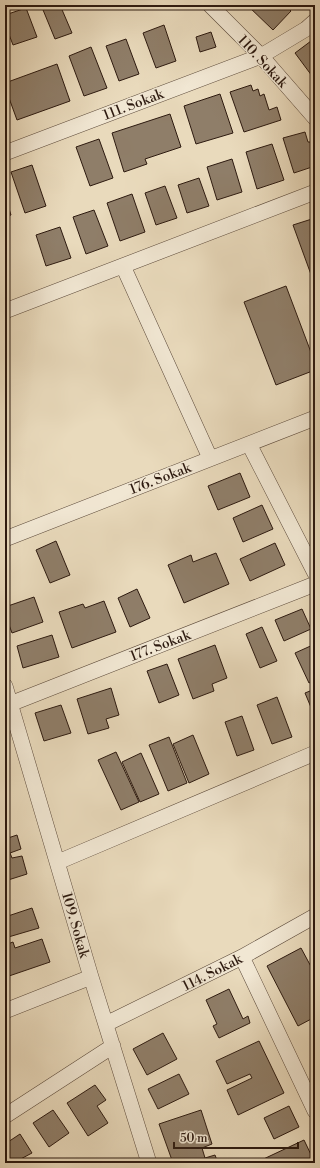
<svg xmlns="http://www.w3.org/2000/svg" width="320" height="1168" font-family="'Libre Bodoni',serif">
	<style>
		.building { fill: #8f7e69; stroke: #2d1a10 }
		.lines { fill: none; stroke-linecap: round; stroke-linejoin: round }
		.street-casing { stroke: #5c4a3b; stroke-width: 16 }
		.street { stroke: #f1e7d3; stroke-width: 15 }
		.labels { text-anchor: middle; stroke-width: 3; stroke-linejoin: round; paint-order: stroke }
		.street-label { font-size: 14px; fill: #2d1a10; stroke: #f1e7d3 }
	</style>
	<rect width="100%" height="100%" fill="#e9dabc"/>
	<filter id="stains"><feTurbulence type="fractalNoise" baseFrequency=".005" numOctaves="4"/><feColorMatrix values="0 0 0 0 .2 0 0 0 0 .09 0 0 0 0 .02 0 0 0 .5 -.17"/></filter>
	<radialGradient id="worn" r=".72"><stop offset=".6" stop-color="#630" stop-opacity="0"/><stop offset="1" stop-color="#630" stop-opacity=".3"/></radialGradient>
	<path class="building" d="M41 5H60L72 33 55 39Z
		M247 5H285L291 11 273 30Z
		M26 8 37 37 13 45 5 24V15Z
		M164 25 176 61 156 68 143 33Z
		M211 32 216 47 200 52 196 37Z
		M315 38V80L295 53Z
		M126 39 139 74 119 81 106 46Z
		M91 47 107 88 84 96 69 56Z
		M57 64 70 101 17 120 5 87V83Z
		M251 85 253 91 258 89 260 96 264 94 269 110 277 107 281 120 244 132 230 92Z
		M220 94 233 133 196 144 184 106Z
		M170 114 181 147 145 159 147 164 124 172 112 133Z
		M305 132 308 142H310L312 148 314 147 315 149V166L294 173 283 138Z
		M99 139 113 178 90 186 76 147Z
		M272 144 284 180 257 189 246 152Z
		M232 159 242 192 217 200 207 167Z
		M32 165 46 206 25 213 11 172Z
		M199 178 209 206 187 213 178 185Z
		M165 186 177 218 156 225 145 193Z
		M132 194 145 232 120 241 107 203Z
		M5 196 11 215 5 217Z
		M94 210 108 246 86 254 73 217Z
		M315 218V279L313 280 293 225Z
		M60 227 71 258 46 266 36 235Z
		M286 286 315 363V370L276 385 244 302Z
		M240 473 250 497 218 510 208 486Z
		M262 505 273 529 243 542 233 518Z
		M56 541 70 575 50 583 36 550Z
		M275 543 285 565 250 581 240 559Z
		M216 553 229 584 184 603 168 565 191 555 193 562Z
		M137 589 150 618 130 627 118 598Z
		M34 597 43 622 12 633 5 614V607Z
		M104 601 116 632 72 648 59 612 83 604 85 608Z
		M302 609 311 629 284 641 275 620Z
		M262 627 277 661 260 668 246 634Z
		M52 635 59 657 23 668 17 646Z
		M315 644V680L309 683 295 653Z
		M215 645 227 678 212 684 214 691 193 699 178 659Z
		M167 664 179 695 159 703 147 671Z
		M111 688 119 715 106 719 109 728 88 734 77 699Z
		M315 689V717L305 693Z
		M277 697 292 737 272 744 257 705Z
		M61 705 71 733 44 741 35 713Z
		M242 716 254 750 237 756 225 722Z
		M193 735 209 774 189 783 173 744Z
		M169 737 187 783 168 791 149 745Z
		M116 752 139 802 121 810 98 760Z
		M141 753 159 794 140 802 122 762Z
		M17 835 21 849 10 853 12 858 22 856 27 874 5 881V839Z
		M32 908 39 928 5 938V917Z
		M42 939 50 962 9 976 5 964V945L13 942 15 948Z
		M301 948 315 974V1017L298 1026 267 966Z
		M229 989 243 1019 248 1016 250 1023 219 1038 213 1026 217 1024 206 1000Z
		M163 1033 177 1059 147 1075 133 1049Z
		M259 1041 284 1093 238 1115 227 1090 252 1078 250 1074 227 1084 216 1061Z
		M179 1074 189 1094 158 1109 148 1089Z
		M95 1085 106 1100 97 1106 108 1123 88 1136 67 1103Z
		M289 1106 299 1127 274 1139 264 1118Z
		M53 1110 69 1133 49 1147 33 1123Z
		M201 1110 212 1144 202 1148 205 1158 215 1155 218 1163H173L159 1124Z
		M20 1134 32 1153 13 1163H5V1144Z
		M304 1140 315 1163H255Z"/>
	<g class="lines">
		<defs>
			<path id="street" d="M210 5 261 56 315 118
				M5 153 261 56 306 29 315 21
				M123 266 210 458
				M5 311 315 192
				M249 444 315 573
				M5 539 315 418
				M5 686 91 977 149 1163
				M5 706 315 584
				M58 862 315 753
				M242 957 315 1111
				M5 1011 91 977
				M106 1024 242 957 315 916
				M5 1116 113 1046"/>
		</defs>
		<use href="#street" class="street-casing"/>
		<use href="#street" class="street"/>
	</g>
	<g class="labels">
		<g class="street-label">
			<text transform="translate(263 61) rotate(47)" y="5">110. Sokak</text>
			<text transform="translate(133 104) rotate(-21)" y="5">111. Sokak</text>
			<text transform="translate(160 478) rotate(-21)" y="5">176. Sokak</text>
			<text transform="translate(160 645) rotate(-21)" y="5">177. Sokak</text>
			<text transform="translate(76 925) rotate(74)" y="5">109. Sokak</text>
			<text transform="translate(212 972) rotate(-27)" y="5">114. Sokak</text>
		</g>
	</g>
	<rect width="320" height="1168" fill="none" stroke="#e9dabc" stroke-width="20"/>
	<rect x="6" y="6" width="308" height="1156" fill="none" stroke="#2d1a10" stroke-width="2"/>
	<rect x="10" y="10" width="300" height="1148" fill="none" stroke="#2d1a10"/>
	<path d="M174 1142v6h124v-6" fill="none" stroke="#2d1a10" stroke-width="2"/>
	<text x="180" y="1142" font-size="12" fill="#2d1a10" stroke="#f1e7d3" stroke-width="3" paint-order="stroke">50 m</text>
	<rect width="100%" height="100%" filter="url(#stains)"/>
	<rect width="100%" height="100%" fill="url(#worn)"/>
</svg>
